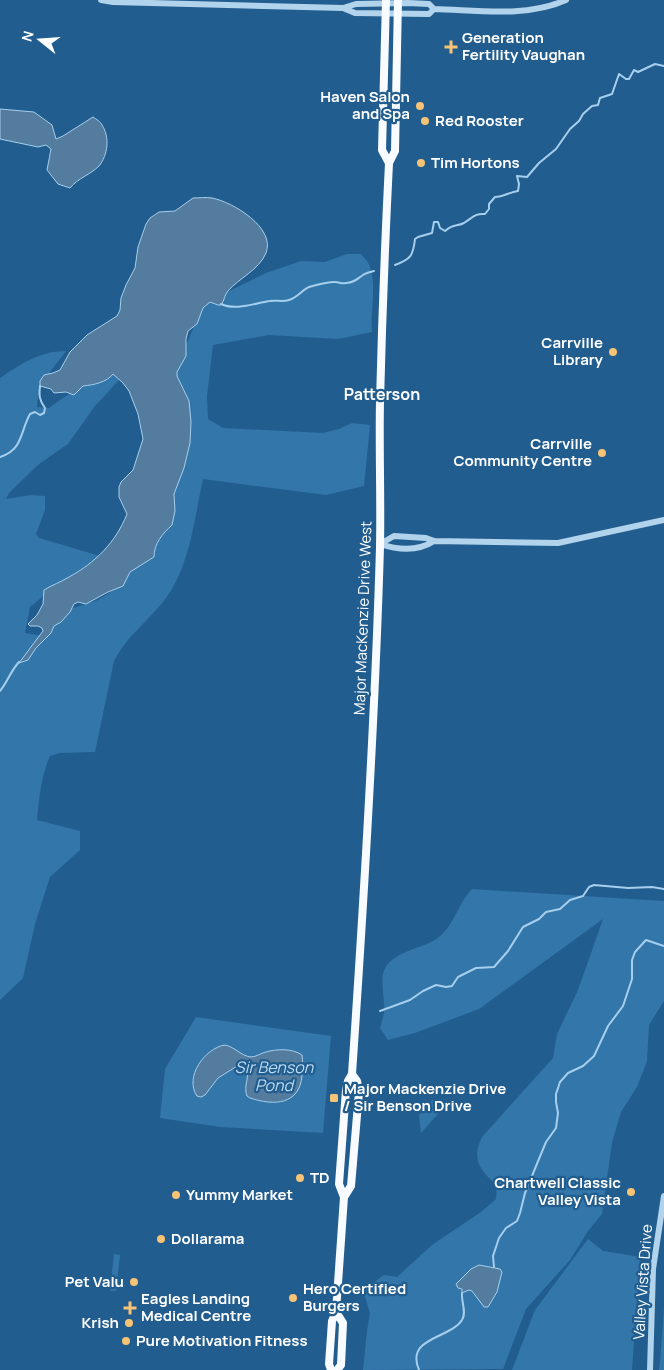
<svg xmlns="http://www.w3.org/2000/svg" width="664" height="1370" font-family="Manrope,sans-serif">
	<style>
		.green { fill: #3376aa }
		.water { fill: #547c9e; stroke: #a6cfed }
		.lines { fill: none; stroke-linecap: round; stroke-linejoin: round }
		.stream { stroke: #a6cfed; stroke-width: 2 }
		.tertiary { stroke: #b2d3ec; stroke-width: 6 }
		.primary { stroke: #f8fbff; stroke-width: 8 }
		.poi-dot { fill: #f7c375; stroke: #225d8f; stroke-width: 2 }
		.labels { text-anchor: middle; stroke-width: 4.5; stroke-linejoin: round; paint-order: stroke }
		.poi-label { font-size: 15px; font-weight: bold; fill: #fff; stroke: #225d8f; text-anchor: start }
		.street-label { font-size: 15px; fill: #fff; stroke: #225d8f }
		.neighbourhood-label { font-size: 16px; font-weight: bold; fill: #fff; stroke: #225d8f }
		.water-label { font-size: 16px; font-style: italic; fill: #bedcf3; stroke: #225d8f }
	</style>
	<rect width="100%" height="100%" fill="#225d8f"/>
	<path class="green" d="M347 254H361C364 258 369 262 370 267 377 287 370 311 372 332L338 339 269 335 213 345 207 396 208 419 223 428 323 433 339 429 352 423 370 425 364 486 326 495 203 479C194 520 190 568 163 602 147 622 126 637 114 661L95 752 60 753 50 756C41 776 39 799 37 820L80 831V850L50 877 35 924 23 978 0 1000V378C21 364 40 351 66 351 52 370 38 383 37 407L49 408C69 393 90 381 115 374L121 378 95 406 68 444 39 464 9 493 6 499 31 495 45 496V510L36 534 39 538 100 556 75 577 58 584 30 607 25 633 44 636 61 612 98 600 112 591 127 574 177 371 189 338 207 298 223 294 266 273 301 261 325 262Z
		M472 889 664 901V1001L649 1025 647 1061 637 1087 621 1112 612 1143 602 1214 588 1231 570 1260 526 1309 503 1369 363 1370 367 1331 370 1313 363 1290 384 1275 397 1277 432 1245 481 1212 496 1199 497 1186C480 1170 471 1160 482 1137L553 1058 557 1034 578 990 603 919 479 1009 415 1033 388 1040 380 1028C382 1021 385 1012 384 1005 384 995 381 984 383 974 389 950 423 950 439 937 455 924 458 903 472 889Z
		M196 1017 331 1036 323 1133 220 1127 160 1118 165 1069Z
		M433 1099 444 1107 421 1133 419 1115Z
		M588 1239 603 1251 640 1257 632 1370H512L535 1310Z
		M114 1254 120 1255 116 1291H110Z
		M664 1307V1370H659L660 1362Z"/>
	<path class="water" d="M0 109 34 112 52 125 56 139 63 136 93 117C96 119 101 122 102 125 110 137 108 155 99 166 90 175 78 178 70 188L58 184 47 170 51 149 46 145 38 147 0 139Z
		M193 198C199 198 206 197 212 198 233 202 276 228 266 253 259 270 239 278 228 291 224 295 225 300 221 305H218L210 302 203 308 197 324 188 331 186 339V356L177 372V376L189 401 191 422 190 443 184 468 174 494 175 511 172 525C162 534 154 544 154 557L130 572 123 586 108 592 86 604 78 602 74 604 70 612 61 622 54 626 51 633 36 648 28 660 19 663 43 631 42 628 38 626H30L28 624 37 615 43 604 44 590C52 585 61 582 69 577 95 563 116 542 127 514L119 497V487L121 482 133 470 143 439 138 414 129 391 123 383 113 374C107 382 94 385 83 386L74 395 66 392 54 393 51 389 40 386V381L44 375 53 373 60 370 70 352 87 335 117 316 120 310 121 298 126 285 135 268 138 247 146 224 150 218 159 212 175 211Z
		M225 1045C235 1047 241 1056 251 1057 256 1057 261 1053 266 1052 276 1049 292 1048 302 1055 303 1061 302 1068 302 1075 300 1105 274 1106 250 1098L247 1096C243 1086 250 1077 247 1066L242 1063 218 1078 205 1095 201 1097 197 1096C184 1077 205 1048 225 1045Z
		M479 1265 500 1269 502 1272 497 1292 488 1307H484L472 1291 469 1290 462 1293V1289L458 1288 456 1284 471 1269Z"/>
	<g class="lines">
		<path class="stream" d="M395 265C411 259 413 256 415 239L418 237 432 233 434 222H438L440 228 445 231C454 223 456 227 464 223 472 218 475 213 485 214L489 209V204L495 197C504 197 509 192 518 191L519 184 517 176 527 177 539 163 556 149 570 129 579 121 583 114 592 106 598 105 600 98 612 94 619 74 626 79H629L634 70 638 72 655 64 664 66
			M221 304C236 311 255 303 270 301 276 300 283 302 289 300 298 297 302 290 309 287 316 285 327 282 335 282 339 282 342 284 346 283 354 283 357 279 363 275 366 273 371 272 374 271
			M0 457C23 450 20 432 30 414L35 412 40 415 44 413 45 408C39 400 39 395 40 386
			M0 691C8 681 10 672 19 662
			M380 1011 410 1000 423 991 436 985 446 987 452 986 458 977 476 968 494 967 508 951 523 927 539 919 546 912 560 909 570 900 583 896 589 887 594 885 628 888 652 887 664 889
			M494 1267 493 1256 499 1238 506 1228 517 1221 520 1213 525 1193 541 1154 546 1142 556 1128 558 1113 556 1102V1094L560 1082 568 1073 583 1066 594 1056 608 1026 623 1006 632 979V960L635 952 646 940 664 946
			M419 1370C405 1337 450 1339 462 1320 467 1313 461 1301 462 1293"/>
		<path class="tertiary" d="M101 0 113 2 343 8 355 13 429 14 434 9
			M343 8 356 4 408 3 429 4 434 9C477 10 526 18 566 0
			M380 544 394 536 426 538 434 541 558 543 664 520
			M380 544C398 550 417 552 434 541
			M650 1370 653 1269 664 1196"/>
		<path class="primary" d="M386 0 382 150 389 163
			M344 1197 351 1186 359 1092 357 1081 352 1074
			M336 1312 343 1323 341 1365 337 1370
			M331 1370 329 1364 332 1321 336 1312 344 1197 339 1184 346 1090 348 1081 352 1074C364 898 375 723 380 547 381 499 379 450 380 401 382 321 385 242 389 163L395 151 398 0"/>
	</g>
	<g class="poi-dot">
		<path d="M448.5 39.5h5v5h5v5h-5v5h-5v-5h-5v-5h5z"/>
		<circle cx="420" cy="106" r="5"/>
		<circle cx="425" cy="121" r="5"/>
		<circle cx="421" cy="163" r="5"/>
		<circle cx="613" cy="352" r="5"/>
		<circle cx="602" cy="453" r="5"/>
		<rect x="329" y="1093" width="10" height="10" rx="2.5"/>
		<circle cx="300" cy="1178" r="5"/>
		<circle cx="631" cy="1192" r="5"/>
		<circle cx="176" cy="1195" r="5"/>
		<circle cx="161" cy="1239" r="5"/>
		<circle cx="134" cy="1282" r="5"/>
		<circle cx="293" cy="1298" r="5"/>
		<path d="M127.5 1300.5h5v5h5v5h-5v5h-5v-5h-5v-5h5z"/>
		<circle cx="129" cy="1323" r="5"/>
		<circle cx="126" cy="1341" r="5"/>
	</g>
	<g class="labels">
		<g class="poi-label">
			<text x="462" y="43">Generation<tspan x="462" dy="17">Fertility Vaughan</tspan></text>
			<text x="410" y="102" text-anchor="end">Haven Salon<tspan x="410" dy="17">and Spa</tspan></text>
			<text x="435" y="126">Red Rooster</text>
			<text x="431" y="168">Tim Hortons</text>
			<text x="603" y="348" text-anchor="end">Carrville<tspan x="603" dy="17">Library</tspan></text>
			<text x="592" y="449" text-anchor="end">Carrville<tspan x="592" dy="17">Community Centre</tspan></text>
			<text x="344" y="1094">Major Mackenzie Drive<tspan x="344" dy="17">/ Sir Benson Drive</tspan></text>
			<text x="310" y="1183">TD</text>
			<text x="621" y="1188" text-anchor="end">Chartwell Classic<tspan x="621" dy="17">Valley Vista</tspan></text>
			<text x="186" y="1200">Yummy Market</text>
			<text x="171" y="1244">Dollarama</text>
			<text x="124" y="1287" text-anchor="end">Pet Valu</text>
			<text x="303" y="1294">Hero Certified<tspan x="303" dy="17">Burgers</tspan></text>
			<text x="141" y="1304">Eagles Landing<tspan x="141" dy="17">Medical Centre</tspan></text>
			<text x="119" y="1328" text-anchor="end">Krish</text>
			<text x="136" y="1346">Pure Motivation Fitness</text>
		</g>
		<g class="street-label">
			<text transform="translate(363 618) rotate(-88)" y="5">Major MacKenzie Drive West</text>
			<text transform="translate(643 1282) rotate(-86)" y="5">Valley Vista Drive</text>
		</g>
		<g class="neighbourhood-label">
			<text x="382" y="400">Patterson</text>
		</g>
		<g class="water-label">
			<text x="274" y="1073">Sir Benson<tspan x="274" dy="18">Pond</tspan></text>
		</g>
	</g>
	<g transform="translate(40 40) rotate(287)" stroke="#225d8f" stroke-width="4" paint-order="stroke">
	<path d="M0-4L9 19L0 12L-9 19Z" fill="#ffffff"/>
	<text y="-8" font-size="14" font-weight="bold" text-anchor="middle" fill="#ffffff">N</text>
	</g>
</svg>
